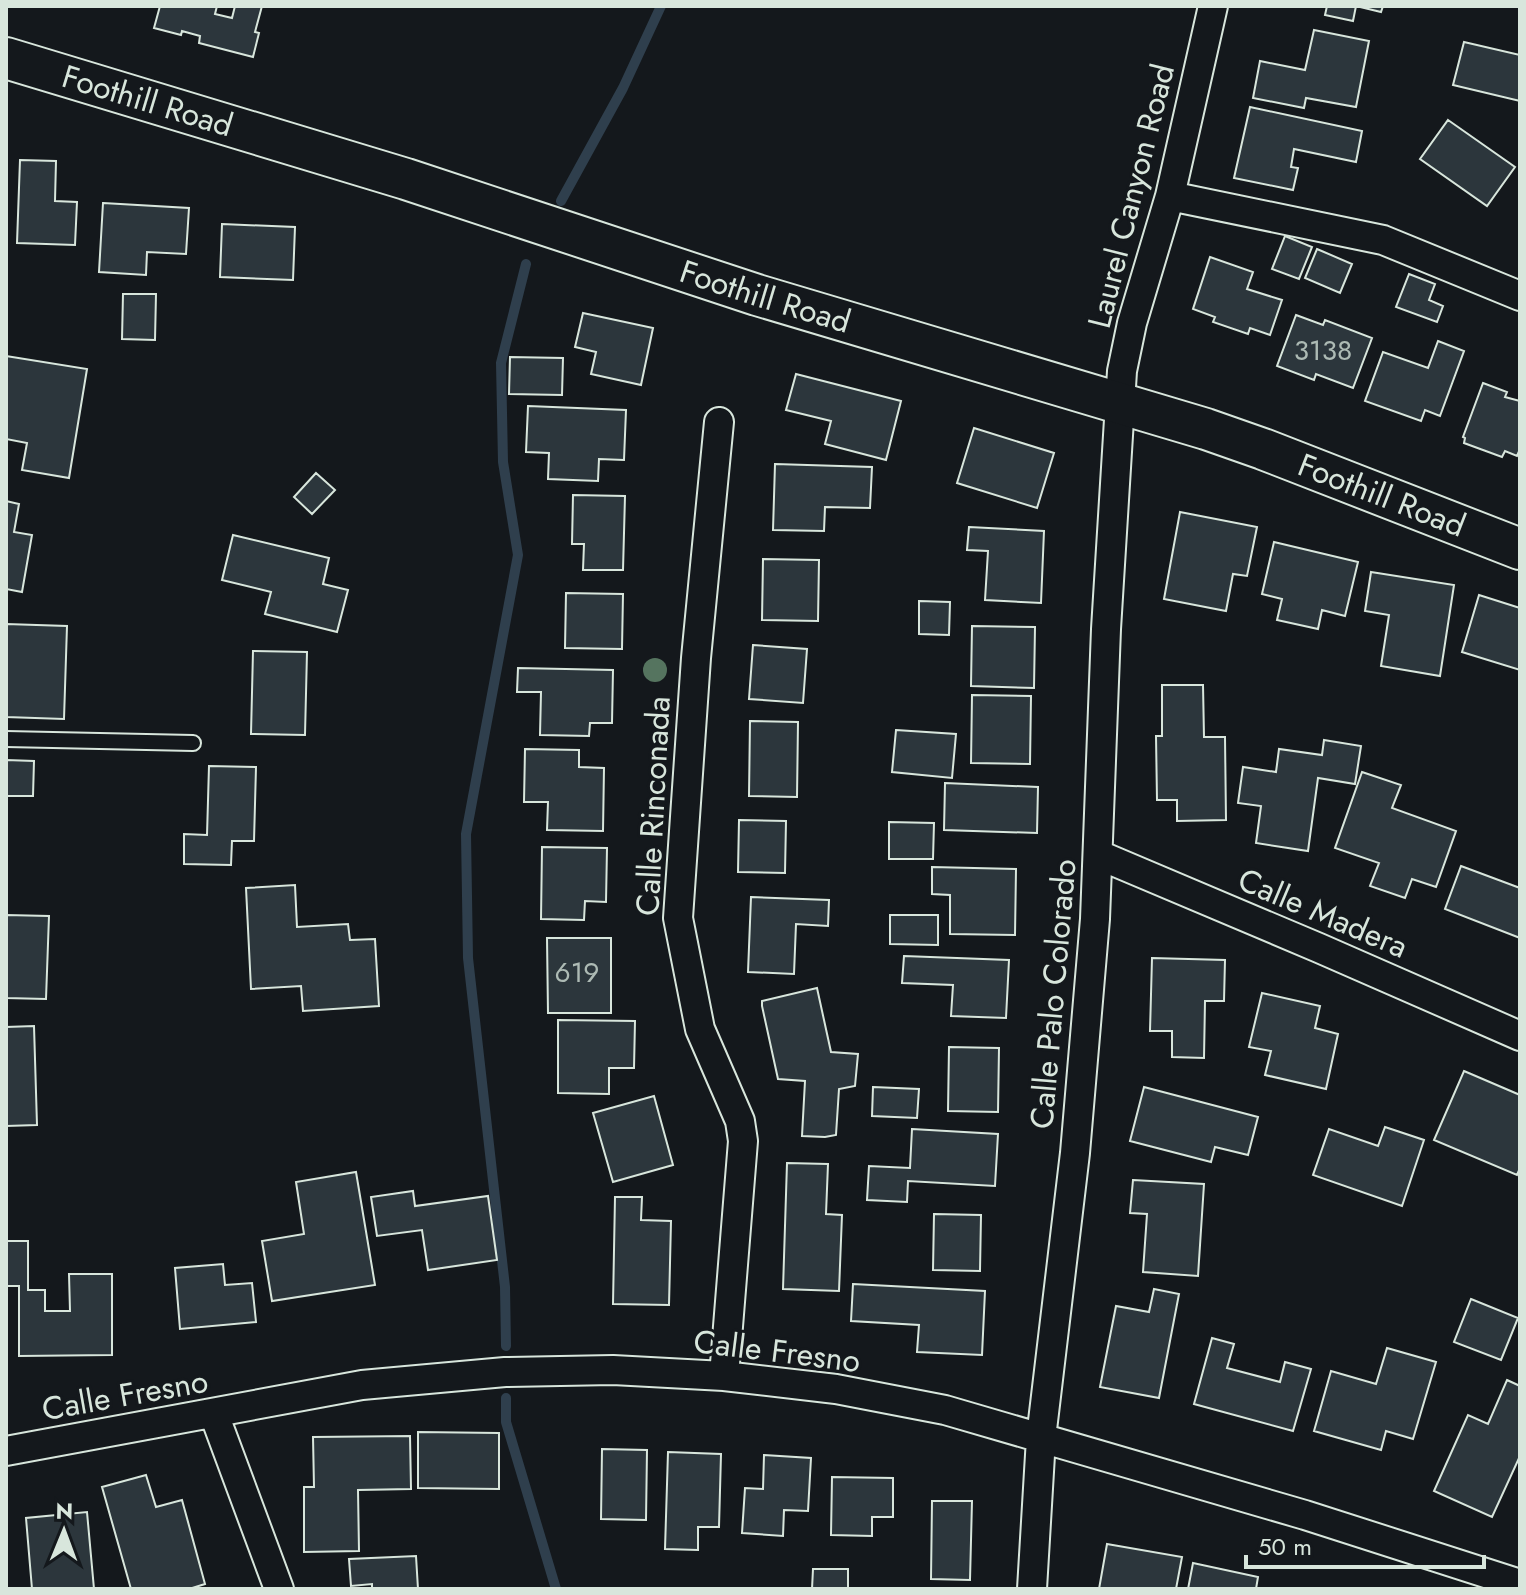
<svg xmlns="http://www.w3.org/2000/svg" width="1526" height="1595" font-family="Jost,sans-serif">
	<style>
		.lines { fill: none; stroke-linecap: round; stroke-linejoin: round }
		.stream { stroke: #2f3f4d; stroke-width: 10 }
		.building { fill: #2c363c; stroke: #d8e6dc; stroke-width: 2 }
		.service-casing { stroke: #d8e6dc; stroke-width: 18 }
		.minor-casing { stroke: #d8e6dc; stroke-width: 32 }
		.secondary-casing { stroke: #d8e6dc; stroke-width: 44 }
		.service { stroke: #14181c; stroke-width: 14 }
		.minor { stroke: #14181c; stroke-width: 28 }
		.secondary { stroke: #14181c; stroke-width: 40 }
		.tree { fill: #55745f }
		.labels { text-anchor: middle; stroke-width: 6; stroke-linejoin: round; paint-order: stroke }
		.number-label { font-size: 28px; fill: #adbab4 }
		.street-label { font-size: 32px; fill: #d8e6dc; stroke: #14181c }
	</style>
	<rect width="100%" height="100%" fill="#14181c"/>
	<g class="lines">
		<path class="stream" d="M561 201 623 88 661 6
			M506 1346 505 1287 468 958 466 834 518 555 503 462 501 363 526 264
			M506 1398V1422L556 1589"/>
	</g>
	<path class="building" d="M160 6H217L215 14 232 18 235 6H262L255 32 259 33 253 57 199 43 200 36 182 31 181 35 154 28Z
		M1327 6H1383L1381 12 1356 6 1353 21 1325 15Z
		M1314 30 1369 41 1356 107 1306 98 1304 108 1253 98 1260 61 1305 70Z
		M1464 42 1520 55V101L1453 85Z
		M1250 107 1362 131 1356 162 1294 149 1291 167 1298 168 1293 190 1234 178Z
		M1448 120 1515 167 1487 206 1420 159Z
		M20 160 56 161 55 201 77 202 75 245 17 243Z
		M103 203 189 208 186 254 147 252 146 275 99 272Z
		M222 224 295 227 293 280 220 277Z
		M1285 236 1312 247 1299 279 1272 269Z
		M1317 249 1352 264 1340 293 1305 278Z
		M1210 257 1253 272 1247 289 1282 300 1270 335 1250 328 1248 334 1213 322 1215 317 1193 309Z
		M1409 274 1435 284 1429 300 1443 306 1437 322 1396 307Z
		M123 294H156L155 340 122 339Z
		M583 313 653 328 641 385 591 374 596 352 575 347Z
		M1296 315 1323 325 1325 320 1372 338 1353 388 1316 374 1314 380 1277 366Z
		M1438 341 1464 351 1440 416 1425 410 1421 421 1365 401 1383 352 1428 368Z
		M6 356 87 369 69 478 22 470 27 443 6 439Z
		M510 357 563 358 562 395 509 394Z
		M796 374 901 401 886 460 825 444 831 421 786 410Z
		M1483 383 1507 392 1505 397 1520 401V449L1517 456 1505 451 1502 457 1464 443 1465 438 1463 437Z
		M528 406 626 410 624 460 599 459 598 481 548 479 549 453 526 452Z
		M974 428 1054 453 1037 508 957 483Z
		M775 464 872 467 870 508 825 507 824 531 773 530Z
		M316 473 335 490 312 514 294 497Z
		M573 495 625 496 623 570H583L584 544H572Z
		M6 501 19 504 14 532 32 535 22 592 6 589Z
		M1180 512 1257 527 1247 576 1233 574 1226 611 1164 599Z
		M969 527 1044 531 1041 603 985 600 988 551 967 550Z
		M233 535 329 558 323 584 348 590 337 632 265 614 271 592 222 580Z
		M1274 542 1358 562 1345 616 1322 610 1318 629 1277 620 1282 599 1262 594Z
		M763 559 819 560 818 621 762 620Z
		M1371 572 1454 585 1440 676 1381 666 1389 615 1365 611Z
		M566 593 623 594 622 649 565 648Z
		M1479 595 1520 608V670L1462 652Z
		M919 601 950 602 949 635 919 634Z
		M6 624 67 626 64 719 6 717Z
		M972 626 1035 627 1034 688 971 686Z
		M753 645 807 649 803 703 749 699Z
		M253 651 307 652 305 735 251 734Z
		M518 668 613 670 612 723H590L589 736 540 735 541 692H517Z
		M1162 685H1203L1204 737H1225L1226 820 1177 821V800H1157L1156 736H1162Z
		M972 695 1031 696 1030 764 971 763Z
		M750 721 798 722 797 797 749 796Z
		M896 730 956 734 952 778 892 772Z
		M1324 740 1361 746 1355 784 1318 778 1308 851 1256 843 1261 806 1238 803 1243 767 1276 772 1279 749 1322 755Z
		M525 749 579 750V767L604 768 603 831 547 830 548 802H524Z
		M6 760 34 761 33 796H7L6 849Z
		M209 766 256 767 254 841H232L231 865 184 864V834L207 835Z
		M1362 772 1401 785 1392 808 1456 831 1436 887 1412 879 1405 898 1370 886 1379 863 1335 848Z
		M945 783 1038 787 1037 833 944 830Z
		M739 820 786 821 785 873 738 872Z
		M889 822 934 823 933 859H889Z
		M542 847 607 848 606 902 585 901 584 920 541 919Z
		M1461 866 1520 888V938L1445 909Z
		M932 867 1016 869 1015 935 950 934V895L932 894Z
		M295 885 297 927 348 924 350 940 375 939 379 1006 303 1011 301 986 251 989 246 888Z
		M751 897 829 900 828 926 796 924 794 974 748 972Z
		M6 915 49 916 46 999 6 998Z
		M890 915H938V945L890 944Z
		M547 938H611V1013H548Z
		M904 956 1009 960 1006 1018 951 1016 953 985 902 983Z
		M1152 958 1225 960 1224 1001H1205L1204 1058 1172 1057V1031H1150Z
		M817 988 831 1052 858 1054 855 1086 839 1089 836 1135 825 1137 802 1136 805 1081 778 1079 762 1006V1001Z
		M1262 993 1320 1006 1315 1028 1338 1034 1326 1089 1265 1075 1271 1051 1249 1047Z
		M558 1020 635 1021 634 1068H609V1094L558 1093Z
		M34 1026 37 1125 6 1126V1027Z
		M949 1047 999 1048 998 1112 948 1111Z
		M1464 1071 1520 1095V1168L1517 1175 1434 1140Z
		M873 1087 919 1089 917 1118 872 1116Z
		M1144 1087 1258 1117 1248 1155 1215 1147 1211 1162 1130 1141Z
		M654 1096 673 1165 613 1182 593 1113Z
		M1385 1127 1424 1140 1402 1206 1313 1175 1329 1129 1378 1146Z
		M912 1129 998 1134 995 1186 908 1181 907 1202 867 1200 869 1166 910 1168Z
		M787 1163 828 1164 826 1214 842 1215 839 1291 783 1289Z
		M356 1172 375 1285 272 1301 262 1241 304 1234 296 1182Z
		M1133 1180 1204 1184 1198 1276 1143 1272 1147 1214 1130 1213Z
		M413 1191 415 1206 488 1196 497 1260 428 1270 422 1230 377 1236 371 1197Z
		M615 1197H642L641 1220 671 1221 669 1305 613 1304Z
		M934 1214 981 1215 980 1271 933 1270Z
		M6 1241H28V1290H45V1311H70L69 1274H112V1355L19 1356V1286H6Z
		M223 1264 225 1285 252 1283 256 1322 180 1329 175 1268Z
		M853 1284 985 1291 982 1355 917 1352 919 1325 851 1321Z
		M1154 1289 1179 1294 1159 1398 1100 1387 1116 1306 1149 1312Z
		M1471 1299 1518 1318 1501 1360 1454 1342Z
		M1212 1338 1234 1344 1227 1368 1280 1382 1285 1362 1311 1369 1293 1431 1194 1404Z
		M1387 1348 1436 1362 1413 1439 1386 1431 1381 1450 1314 1431 1331 1371 1376 1384Z
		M1507 1380 1520 1386V1456L1492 1517 1434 1491 1468 1415 1488 1424Z
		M418 1432 499 1433V1489L418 1488Z
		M410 1436 411 1489 358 1490 359 1551 304 1552V1487H314L313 1437Z
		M602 1449 647 1450 646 1520 601 1519Z
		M668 1452 721 1454 719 1527H698V1550L665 1549Z
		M764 1455 811 1458 808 1511 784 1510 783 1536 742 1533 745 1488 763 1489Z
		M146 1475 156 1507 182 1500 205 1584 189 1589H131L102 1487Z
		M832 1477 893 1478V1517H872V1536L831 1535Z
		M932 1501H972L970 1580 931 1579Z
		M87 1512 94 1589H32L26 1518Z
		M1107 1544 1182 1557 1176 1589H1099Z
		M416 1556 418 1589H372V1584L351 1586 349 1559Z
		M1193 1563 1258 1577 1256 1589H1188Z
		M813 1569H848V1589H812Z"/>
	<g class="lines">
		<defs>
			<path id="service" d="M6 739 193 743"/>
			<path id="minor" d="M1170 196 1383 240 1520 296
				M719 422 696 658 678 918 700 1029 740 1121 743 1141 724 1376
				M1099 855 1319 948 1520 1036
				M214 1414 279 1589
				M6 1451 362 1385 505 1372 613 1370 724 1376 836 1389 945 1410 1305 1515 1520 1584
				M1032 1589 1041 1438 1075 1153 1095 919 1106 629 1122 371 1132 323 1170 196 1213 6"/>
			<g id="secondary">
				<path id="s1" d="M6 58 406 179 757 295 1206 429 1263 449 1520 549"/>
			</g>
		</defs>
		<use href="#service" class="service-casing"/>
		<use href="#minor" class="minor-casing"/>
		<use href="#secondary" class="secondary-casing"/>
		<use href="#service" class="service"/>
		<use href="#minor" class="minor"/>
		<use href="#secondary" class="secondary"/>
	</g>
	<circle class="tree" cx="655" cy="670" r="12"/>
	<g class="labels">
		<g class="number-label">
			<text x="1323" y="360">3138</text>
			<text x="577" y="982">619</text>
		</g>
		<g class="street-label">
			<text dy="11" stroke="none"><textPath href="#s1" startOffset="148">Foothill Road</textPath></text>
			<text transform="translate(1131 196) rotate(-76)" y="11">Laurel Canyon Road</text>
			<text dy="11" stroke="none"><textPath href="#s1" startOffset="796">Foothill Road</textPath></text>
			<text dy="11" stroke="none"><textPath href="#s1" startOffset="1444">Foothill Road</textPath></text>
			<text transform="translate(653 806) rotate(-87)" y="11">Calle Rinconada</text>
			<text transform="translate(1323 913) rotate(23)" y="11">Calle Madera</text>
			<text transform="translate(1053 994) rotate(-85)" y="11">Calle Palo Colorado</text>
			<text transform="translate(777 1351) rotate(7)" y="11">Calle Fresno</text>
			<text transform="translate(125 1395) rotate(-10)" y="11">Calle Fresno</text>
		</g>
	</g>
	<rect width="1526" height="1595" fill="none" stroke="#d8e6dc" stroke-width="16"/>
	<g transform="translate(64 1531) rotate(1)" stroke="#14181c" stroke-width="6" paint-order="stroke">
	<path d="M0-6L14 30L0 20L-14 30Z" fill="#d8e6dc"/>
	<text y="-12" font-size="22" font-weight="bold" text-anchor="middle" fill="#d8e6dc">N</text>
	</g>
	<path d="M1246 1555v12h238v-12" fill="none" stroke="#d8e6dc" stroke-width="4"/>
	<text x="1258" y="1555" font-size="24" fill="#d8e6dc" stroke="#14181c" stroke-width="6" paint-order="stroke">50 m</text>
</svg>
